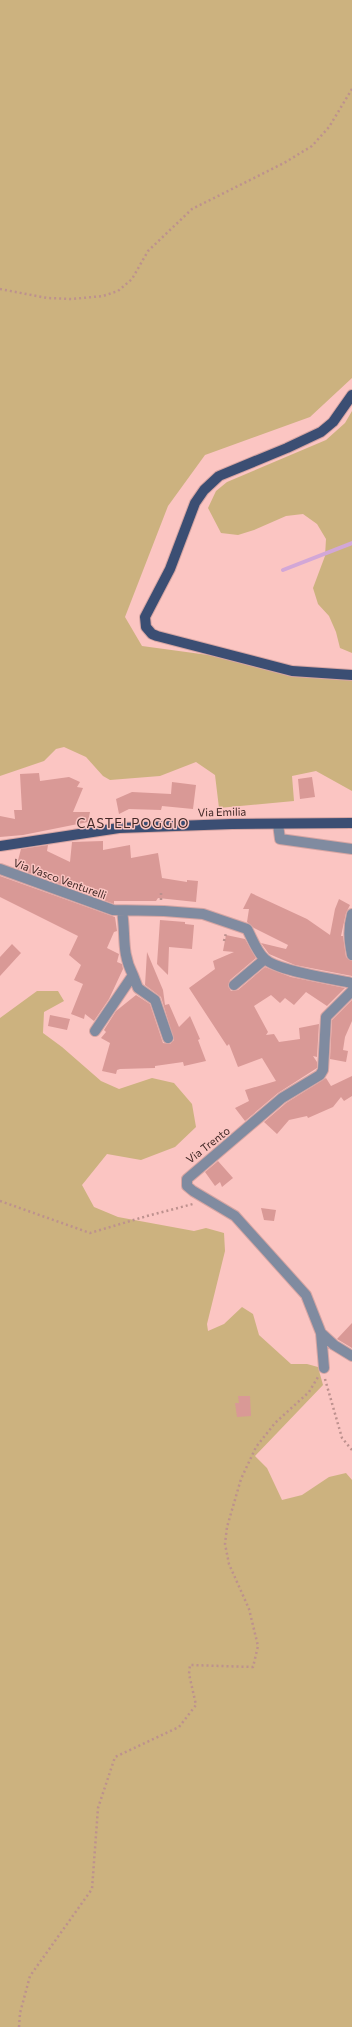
<svg xmlns="http://www.w3.org/2000/svg" width="352" height="2027" font-family="Commissioner,sans-serif">
	<style>
		.green { fill: #ccb27f }
		.lines { fill: none; stroke-linecap: round; stroke-linejoin: round }
		.stream { stroke: #d2a7d7; stroke-width: 4 }
		.building { fill: #d99996 }
		.minor-casing { stroke: #d6a5a3; stroke-width: 12 }
		.major-casing { stroke: #d6a5a3; stroke-width: 12 }
		.path { stroke: #bd918e; stroke-width: 2.5; stroke-dasharray: 2 3; stroke-linecap: butt }
		.minor { stroke: #808ba0; stroke-width: 10 }
		.major { stroke: #3b4e73; stroke-width: 10 }
		.labels { text-anchor: middle; stroke-width: 3; stroke-linejoin: round; paint-order: stroke }
		.street-label { font-size: 11px; fill: #402725; stroke: #fbc5c2 }
		.quarter-label { font-size: 13px; letter-spacing: 1px; fill: #402725; stroke: #fbc5c2 }
	</style>
	<rect width="100%" height="100%" fill="#fbc5c2"/>
	<path class="green" d="M0 0H352V378L310 417 205 455 168 506 125 617 142 646 340 673 352 680V791L316 771 292 776 294 801 219 808 215 775 196 762 160 776 110 780 103 776 86 757 64 747 56 749 44 761 0 776Z
		M352 411V653L340 648 336 632 329 616 318 604 313 588 325 556 326 539 317 524 303 514 286 516 254 530 238 535 221 533 208 508 216 491 227 482 326 440 345 423Z
		M37 991H58L64 1001 44 1012 43 1033 62 1047 101 1081 119 1089 152 1078 174 1083 192 1104 196 1127 175 1147 141 1160 107 1154 82 1185 94 1207 118 1217 194 1231 206 1228 224 1233 225 1251 207 1324 208 1331 224 1324 242 1307 253 1314 259 1335 291 1364H307L318 1367 323 1385 255 1456 267 1468 282 1500 302 1495 329 1477 346 1473 352 1480V2027H0V1018Z"/>
	<g class="lines">
		<path class="stream" d="M283 570 352 543"/>
	</g>
	<path class="building" d="M39 773 40 781 69 777 80 782 77 787 83 788 73 812H90L88 822 23 835 0 837V816L15 819 14 810H22L20 774Z
		M312 777 315 797 300 799 298 779Z
		M172 782 196 785 193 809 162 806 161 810 129 809 119 814 116 799 132 792 171 794Z
		M103 841V850L130 845 131 858 158 853 162 878 187 882V880L198 881 196 902 158 898 156 901H114V904L16 868 21 849 48 845 47 851 70 862 72 842Z
		M0 876 115 917 117 931 114 932 107 948 119 954 117 962 122 964 123 969 109 999 94 1021 85 1014 84 1019 71 1014 83 984 74 980 81 965 69 955 78 936 0 897Z
		M251 893 307 919 330 935 335 909 339 899 350 905 346 913 341 936H343L346 957 352 961V976L295 965 269 954 261 943 286 949 288 945 254 928 247 922 249 909H243Z
		M160 920 185 922V924L194 925 192 949 169 947 168 975 157 964Z
		M226 935 245 939 256 958 230 980 228 986 231 991 238 990 265 967 291 977 345 988 327 1006 306 992 294 1005 285 998 280 1003 271 995 254 1006 268 1032 266 1035 274 1034 279 1042 300 1039 299 1028 319 1024 317 1057 313 1056 317 1062V1068L278 1093 245 1121 235 1108 249 1101 245 1090 276 1081 262 1058 238 1067 229 1044 227 1046 189 988 215 969 213 961 234 952 223 951Z
		M12 944 21 953 0 976V957Z
		M147 952 163 990 165 1005 169 1004 179 1027 190 1016 200 1039 198 1040 206 1061 184 1066 183 1062 155 1066V1068L120 1069 117 1070 116 1074 102 1071 110 1043 101 1038 106 1032 104 1030 116 1011 136 995 150 1004 163 1043 170 1044 174 1040 161 997 145 985Z
		M352 1000V1021L345 1037 343 1050 348 1051 346 1062 330 1059 332 1020Z
		M50 1015 70 1019 67 1030 48 1026Z
		M352 1076V1096L344 1101 341 1097 333 1107 308 1118 307 1116 289 1120 277 1134 264 1122 286 1103 326 1078 331 1086Z
		M218 1161 233 1178 222 1187 220 1182 215 1186 205 1172Z
		M261 1208 276 1210 274 1221 264 1220Z
		M352 1323V1348L337 1339Z
		M238 1396H250L251 1416 237 1417 235 1403H239Z"/>
	<g class="lines">
		<defs>
			<path id="minor" d="M278 824 280 839 352 849
				M0 869 113 910 164 911 203 914 247 929C252 938 257 953 265 959 277 971 334 979 352 983
				M352 914C348 929 349 940 352 955
				M133 975 138 988 155 1000 168 1038
				M234 985 265 959
				M95 1031 133 975C121 952 126 935 122 911
				M321 1333 334 1345 352 1356
				M324 1368 321 1333 306 1295 235 1216 193 1191 187 1186V1179L282 1098 320 1075 323 1070 326 1017 352 991"/>
			<path id="major" d="M352 395 333 422 321 432 287 448 219 476 204 490 195 503 170 569 145 617 146 627 152 634 157 636 292 671 352 675
				M0 846 119 828 232 824 352 823"/>
		</defs>
		<use href="#minor" class="minor-casing"/>
		<use href="#major" class="major-casing"/>
		<path class="path" d="M0 289 47 298 72 299 103 296 118 291 132 279 148 251 192 209 284 163 312 146 329 127 352 89
			M161 900V892
			M224 941 226 933
			M0 1201 90 1233 147 1216 193 1204
			M325 1379 342 1438 352 1450
			M19 2027 20 2013 30 1976 92 1889 98 1808 115 1757 179 1727 196 1705 189 1674 190 1665 253 1667 258 1646 249 1609 229 1564 225 1544 227 1527 241 1479 256 1447 275 1423 309 1392 318 1377"/>
		<use href="#minor" class="minor"/>
		<use href="#major" class="major"/>
	</g>
	<g class="labels">
		<g class="street-label">
			<text transform="translate(222 812) rotate(-1)" y="4">Via Emilia</text>
			<text transform="translate(60 879) rotate(20)" y="4">Via Vasco Venturelli</text>
			<text transform="translate(208 1145) rotate(-38)" y="4">Via Trento</text>
		</g>
		<g class="quarter-label">
			<text x="133" y="828">CASTELPOGGIO</text>
		</g>
	</g>
</svg>
